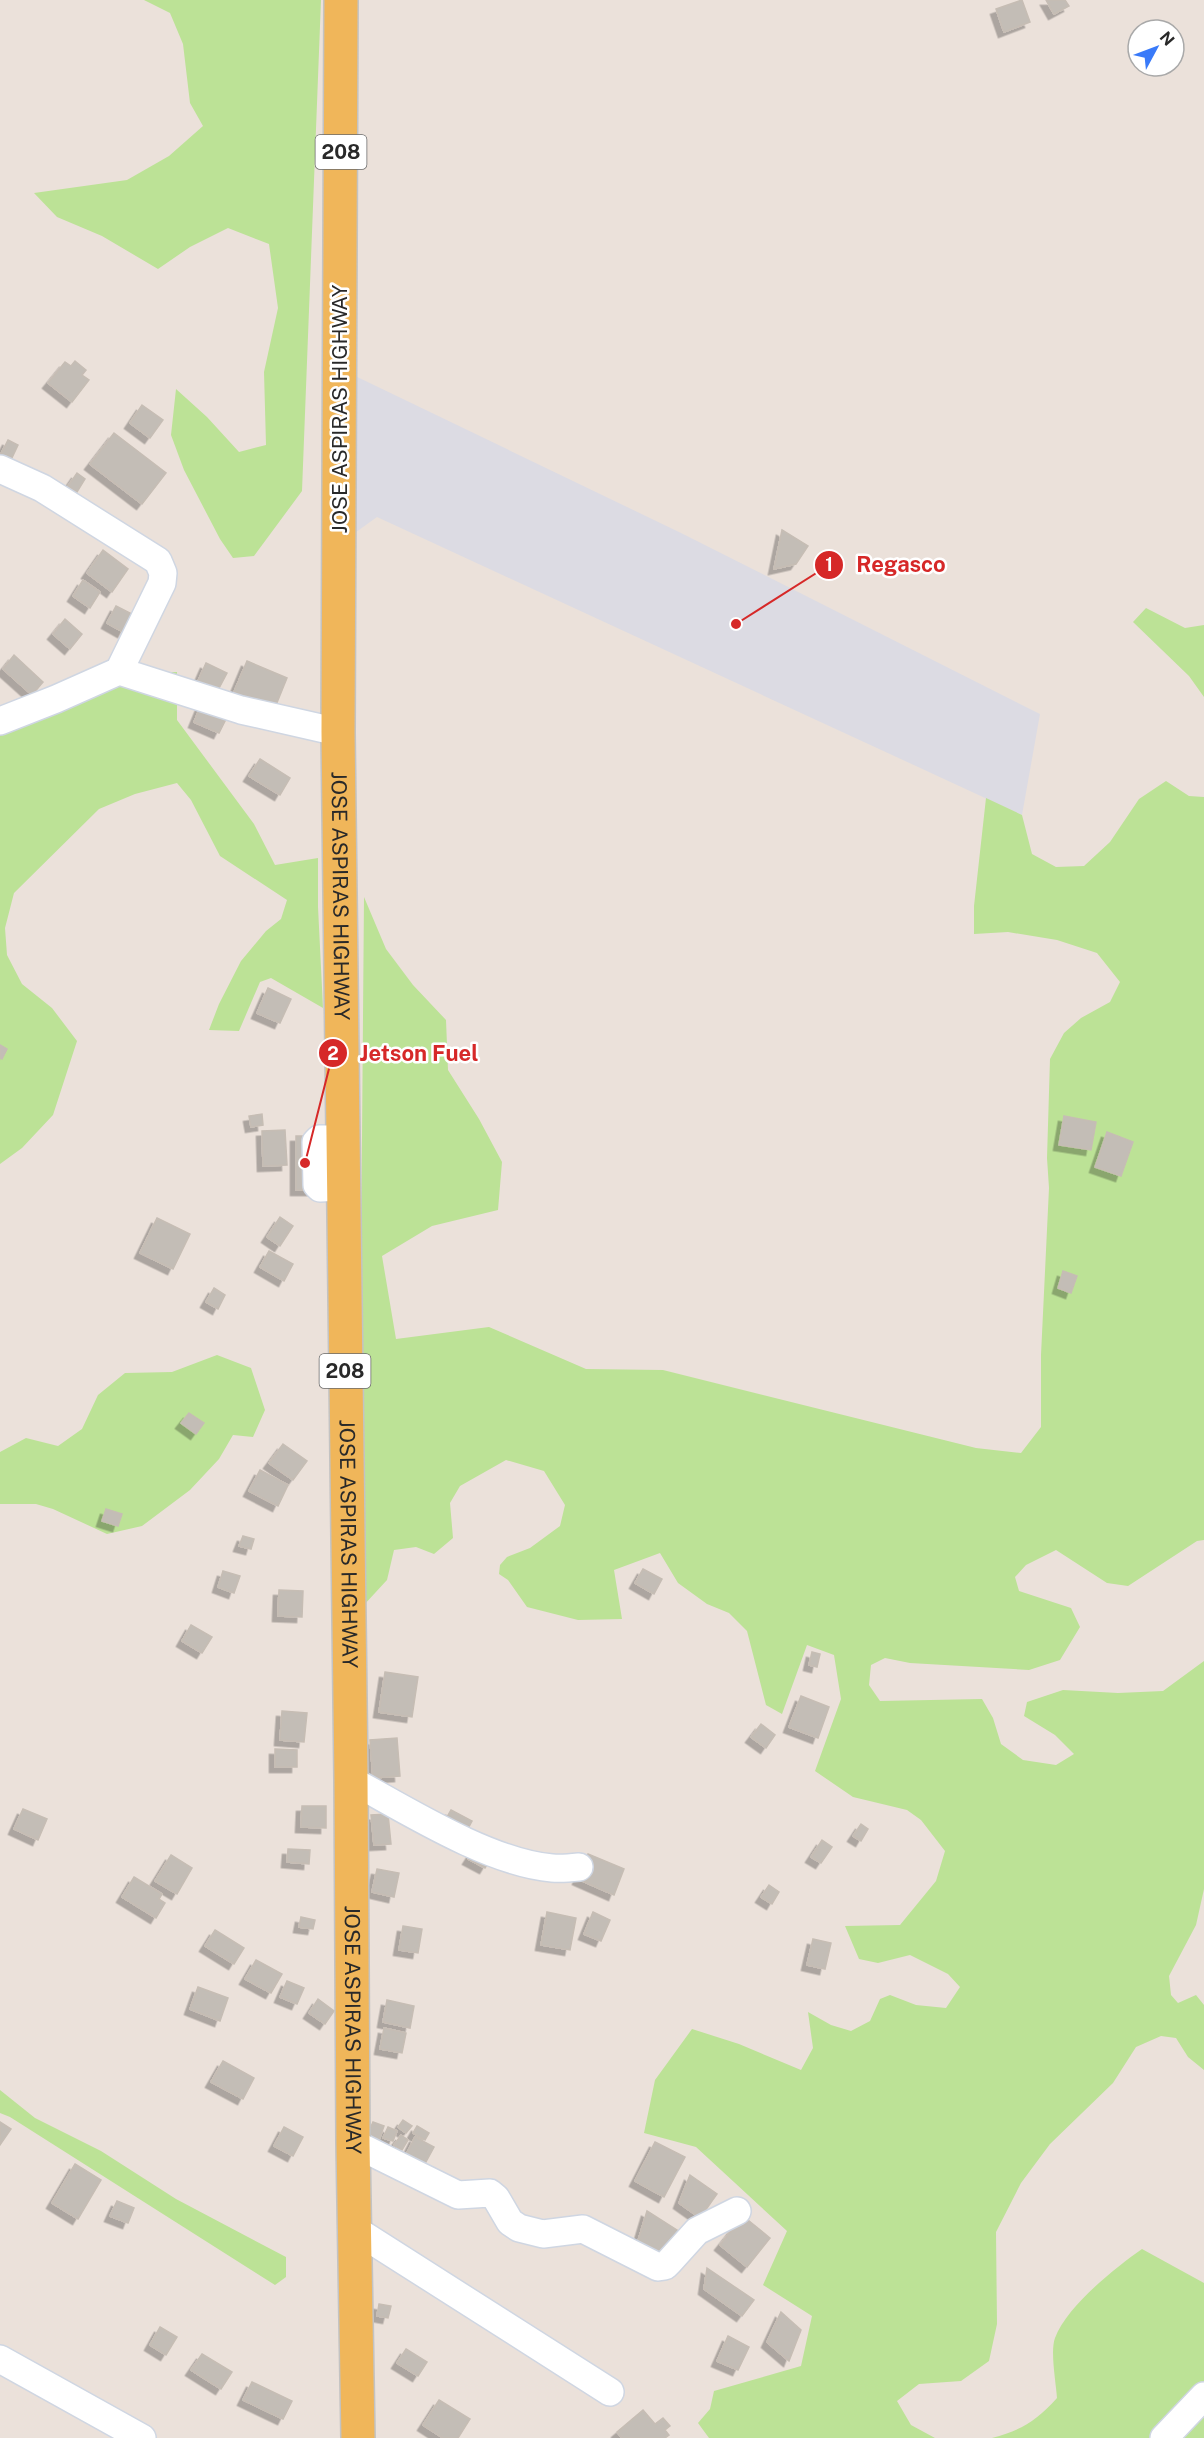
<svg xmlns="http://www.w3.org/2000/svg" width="1204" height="2438" font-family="'Public Sans',sans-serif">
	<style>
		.industrial { fill: #dcdbe3 }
		.green { fill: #bce296 }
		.building { fill: #c3bdb6; stroke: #c6bdb4; stroke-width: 1.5; filter: url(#shadow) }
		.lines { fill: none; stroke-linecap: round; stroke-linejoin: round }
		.minor-casing { stroke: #cfd6e2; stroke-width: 30 }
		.major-casing { stroke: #c3c3c3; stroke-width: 36 }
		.minor { stroke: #fff; stroke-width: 27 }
		.major { stroke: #f0b65a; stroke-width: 33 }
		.labels { text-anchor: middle; stroke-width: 5; stroke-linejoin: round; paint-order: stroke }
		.shield { fill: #fff; stroke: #696969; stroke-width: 1.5 }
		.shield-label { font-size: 20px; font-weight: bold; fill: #292929 }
		.street-label { font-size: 21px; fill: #292929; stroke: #fff }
		.leader { fill: none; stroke: #d62828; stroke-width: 2 }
		.callout-dot { fill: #d62828; stroke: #fff; stroke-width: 2 }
		.mark-label { font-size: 18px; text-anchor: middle; font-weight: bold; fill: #fff }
		.callout-label { font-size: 22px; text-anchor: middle; font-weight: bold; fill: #d62828; stroke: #fff; stroke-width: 5; stroke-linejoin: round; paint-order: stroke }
	</style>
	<defs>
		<filter id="shadow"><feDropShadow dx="-5.5" dy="5.5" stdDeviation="0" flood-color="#0004"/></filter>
	</defs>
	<rect width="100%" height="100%" fill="#ebe1da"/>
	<path class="industrial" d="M351 374 681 533 1040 714 1022 815 377 517 352 535Z"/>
	<path class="green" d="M144 0H321L302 491 254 556 233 558 220 539 184 470 171 435 176 389 207 417 239 452 266 445 264 372 278 308 269 244 228 228 190 247 158 269 102 236 57 217 34 193 127 180 169 156 203 126 190 103 183 44 170 13Z
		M1146 608 1185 628 1204 625V697L1189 676 1133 622Z
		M177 672V720L254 824 275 865 318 858V907L323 1008 271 978 260 982 239 1031 209 1030 219 1004 241 961 266 931 281 919 287 900 220 856 191 800 177 783 135 794 99 809 14 893 5 928 7 955 22 984 52 1008 77 1041 53 1115 22 1148 0 1164V706L91 674Z
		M1166 781 1189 796 1204 797V1540L1197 1541 1128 1586 1107 1583 1056 1550 1026 1565 1015 1577 1019 1591 1071 1608 1080 1627 1060 1660 1029 1670 910 1663 885 1658 871 1665 869 1685 880 1701 982 1699 993 1718 1001 1744 1023 1760 1056 1765 1074 1754 1055 1735 1024 1716 1027 1702 1063 1690 1118 1693 1163 1691 1204 1661V1889L1196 1925 1169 1976 1171 1995 1178 2003 1196 1995 1204 2005V2070L1188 2057 1176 2038 1161 2036 1136 2047 1113 2083 1050 2144 1021 2183 996 2232 997 2324 989 2361 961 2381 919 2384 897 2401 911 2425 935 2438H709L698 2423 710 2409 714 2391 801 2366 812 2316 763 2285 787 2231 696 2147 644 2133 655 2080 692 2029 739 2044 801 2070 813 2048 808 2012 831 2025 851 2031 870 2021 880 1999 890 1995 916 2005 946 2008 960 1987 948 1974 910 1955 878 1963 859 1959 845 1926 900 1925 936 1881 945 1851 921 1820 907 1810 853 1797 815 1771 841 1699 834 1655 807 1645 782 1714 766 1705 747 1631 729 1613 707 1604 678 1583 660 1553 614 1570 622 1619 578 1620 527 1607 508 1580 499 1574 500 1565 507 1557 530 1548 560 1526 565 1505 544 1471 506 1460 460 1486 450 1503 453 1538 434 1554 416 1547 394 1550 387 1580 363 1606 361 1259 364 897 386 949 413 985 446 1020 448 1070 479 1119 502 1162 498 1210 432 1226 382 1256 396 1339 489 1327 586 1369 663 1370 976 1448 1021 1453 1041 1427V1355L1049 1188 1047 1158 1050 1059 1064 1033 1081 1018 1110 1002 1120 982 1097 953 1057 940 1008 932 974 934V906L986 798 1022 815 1032 854 1056 867 1084 866 1110 842 1139 799Z
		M217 1355 251 1368 265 1410 253 1437 233 1435 219 1459 190 1490 142 1526 107 1534 53 1509 36 1504H0V1452L26 1438 58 1446 82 1429 98 1395 125 1373 172 1372Z
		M0 2090 35 2118 101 2151 176 2199 286 2257V2277L275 2285 10 2117 0 2113Z
		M1142 2249 1204 2283V2438H992C1022 2430 1036 2421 1057 2398 1056 2383 1050 2351 1055 2338 1067 2306 1115 2268 1142 2249Z"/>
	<path class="building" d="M1022 0 1030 22 1004 32 996 9Z
		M1046 0H1065L1069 6 1054 14Z
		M75 361 86 370 82 375 89 380 72 402 48 383 65 362 71 366Z
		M142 405 163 420 150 438 130 423Z
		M114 433 166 473 142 504 90 464Z
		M8 440 18 445 9 464 0 456Z
		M77 473 85 479 77 492 68 486Z
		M782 530 808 546 796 564 774 569Z
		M103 550 128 569 112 592 87 573Z
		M83 580 100 592 90 608 73 596Z
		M116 606 132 614 123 632 107 623Z
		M65 619 82 634 70 649 53 634Z
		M14 655 43 682 32 695 3 669Z
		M247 661 287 678 274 710 234 692Z
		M206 663 227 673 218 690 198 681Z
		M201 705 227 717 219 733 194 722Z
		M260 759 290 778 280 795 249 776Z
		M268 988 291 999 280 1023 257 1013Z
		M0 1045 7 1049 2 1059 0 1058Z
		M262 1114 263 1125 251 1127 249 1116Z
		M1064 1116 1096 1122 1091 1150 1059 1145Z
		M285 1130 287 1165 263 1166 262 1131Z
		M1107 1132 1133 1142 1121 1176 1095 1167Z
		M296 1136H314V1190H296Z
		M280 1217 293 1226 280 1246 267 1237Z
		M157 1218 190 1234 173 1269 140 1253Z
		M269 1251 293 1264 284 1281 260 1267Z
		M1063 1271 1077 1276 1071 1293 1058 1288Z
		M214 1288 225 1295 218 1309 206 1302Z
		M189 1413 204 1423 196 1434 181 1423Z
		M283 1444 307 1461 293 1480 269 1463Z
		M260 1470 288 1485 278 1506 249 1491Z
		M106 1509 122 1514 118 1526 102 1521Z
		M243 1536 254 1539 251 1549 239 1546Z
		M643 1569 662 1579 654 1594 635 1583Z
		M223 1571 240 1576 234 1593 218 1587Z
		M279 1590 303 1591 302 1617 278 1616Z
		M191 1625 212 1637 202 1653 182 1641Z
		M812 1652 820 1654 817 1667 809 1665Z
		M385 1672 418 1677 412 1717 379 1712Z
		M801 1696 829 1707 818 1738 789 1727Z
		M282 1711 307 1713 304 1742 280 1740Z
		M761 1724 775 1735 766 1748 751 1737Z
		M397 1738 400 1776 373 1778 370 1740Z
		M275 1749 297 1750V1767H275Z
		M302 1806H326V1828L301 1827Z
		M23 1809 47 1819 38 1840 14 1829Z
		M451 1810 472 1821 464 1836 443 1824Z
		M388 1814 391 1844 374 1845 371 1815Z
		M861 1824 868 1829 861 1841 853 1836Z
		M822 1840 832 1847 821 1863 811 1857Z
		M475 1848 491 1858 485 1868 468 1859Z
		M288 1849 310 1850 309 1864 287 1862Z
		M588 1854 624 1869 614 1895 578 1879Z
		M171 1855 192 1868 177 1894 155 1881Z
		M377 1869 399 1873 394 1897 372 1892Z
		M134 1877 162 1894 159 1899 165 1903 156 1918 122 1897Z
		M769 1885 779 1892 772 1904 761 1897Z
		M547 1912 576 1918 570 1950 541 1945Z
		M593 1912 610 1920 601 1941 584 1934Z
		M301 1917 315 1920 313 1929 299 1927Z
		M403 1926 422 1929 418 1953 399 1950Z
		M215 1930 244 1948 234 1964 205 1946Z
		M813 1939 831 1943 825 1969 807 1965Z
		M256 1960 282 1974 271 1993 245 1979Z
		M287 1981 304 1988 297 2004 280 1997Z
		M198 1987 228 1998 220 2021 190 2009Z
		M318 1999 334 2011 325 2024 309 2013Z
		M387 2000 414 2006 410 2028 383 2022Z
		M384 2028 406 2033 402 2053 380 2049Z
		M223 2061 254 2078 243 2099 211 2082Z
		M403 2120 412 2126 406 2133 398 2127Z
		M0 2122 11 2129 0 2145Z
		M373 2122 384 2126 379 2140 367 2136Z
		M417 2126 429 2133 425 2140 413 2133Z
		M284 2127 303 2137 293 2156 274 2146Z
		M388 2127 397 2131 393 2141 383 2138Z
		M401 2135 408 2140 402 2150 394 2145Z
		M415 2137 434 2147 421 2171 403 2161Z
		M655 2142 685 2157 664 2197 635 2181Z
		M75 2164 101 2180 78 2219 52 2203Z
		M690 2175 717 2194 700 2218 679 2203Z
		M117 2201 134 2208 128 2223 110 2216Z
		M647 2211 680 2232 664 2257 638 2241Z
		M743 2216 770 2238 747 2267 720 2245Z
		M707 2268 754 2300 742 2316 704 2289Z
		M379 2304 391 2306 388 2318 377 2316Z
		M781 2312 801 2330 789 2361 767 2342Z
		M160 2327 177 2337 166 2355 150 2345Z
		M728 2336 749 2347 738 2370 717 2361Z
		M406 2349 427 2362 418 2376 397 2363Z
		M202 2354 232 2372 221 2389 191 2370Z
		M252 2382 292 2401 283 2419 243 2400Z
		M439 2400 470 2419 458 2438H443L423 2425Z
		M643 2410 655 2424 663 2418 670 2426 665 2430 669 2435 665 2438H622L617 2432Z"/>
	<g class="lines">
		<defs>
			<path id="minor" d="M0 469 42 488 158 561 163 573 162 583 119 671 56 699 0 721
				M119 671 241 710 338 732
				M342 1139H319L316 1142 317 1185 320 1188 342 1187
				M351 1780C406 1810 490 1863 552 1868 561 1869 570 1868 579 1867
				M353 2143 458 2195 490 2193 496 2198 510 2222 519 2228 543 2234 583 2229 658 2267 665 2266 669 2262 697 2231 737 2211
				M354 2229 610 2392
				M0 2359 142 2438
				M1164 2438 1204 2396"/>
			<g id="major">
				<path id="s1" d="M341 0 338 732 351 1780 353 2143 358 2438"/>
			</g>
		</defs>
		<use href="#minor" class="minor-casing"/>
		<use href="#major" class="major-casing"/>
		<use href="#minor" class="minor"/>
		<use href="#major" class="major"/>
	</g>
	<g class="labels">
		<g class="shield">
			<rect x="315.5" y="135" width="51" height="34" rx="4.5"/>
			<rect x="319.5" y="1354" width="51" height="34" rx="4.5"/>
		</g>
		<g class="shield-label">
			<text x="341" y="159">208</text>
			<text x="345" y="1378">208</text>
		</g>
		<g class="street-label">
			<text transform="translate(340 409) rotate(-90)" y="7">JOSE ASPIRAS HIGHWAY</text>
			<text dy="7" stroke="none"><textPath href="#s1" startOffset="896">JOSE ASPIRAS HIGHWAY</textPath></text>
			<text dy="7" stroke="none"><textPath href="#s1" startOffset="1544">JOSE ASPIRAS HIGHWAY</textPath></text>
			<text dy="7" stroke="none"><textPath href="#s1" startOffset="2030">JOSE ASPIRAS HIGHWAY</textPath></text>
		</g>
	</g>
	<path class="leader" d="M736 624L829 565M305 1163L333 1053"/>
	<g class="callout-dot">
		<circle cx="736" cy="624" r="6"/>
		<circle cx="305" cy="1163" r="6"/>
		<circle cx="829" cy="565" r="15"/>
		<circle cx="333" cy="1053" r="15"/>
	</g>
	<g class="mark-label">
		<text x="829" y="571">1</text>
		<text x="333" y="1060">2</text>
	</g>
	<g class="callout-label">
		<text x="901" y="572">Regasco</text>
		<text x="419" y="1061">Jetson Fuel</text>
	</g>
	<g transform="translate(1156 48) rotate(49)"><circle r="28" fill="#ffffff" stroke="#a9a9a9" stroke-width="1.5"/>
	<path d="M0-4.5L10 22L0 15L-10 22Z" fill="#397af9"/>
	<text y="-9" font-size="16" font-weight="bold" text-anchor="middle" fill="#292929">N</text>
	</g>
</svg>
